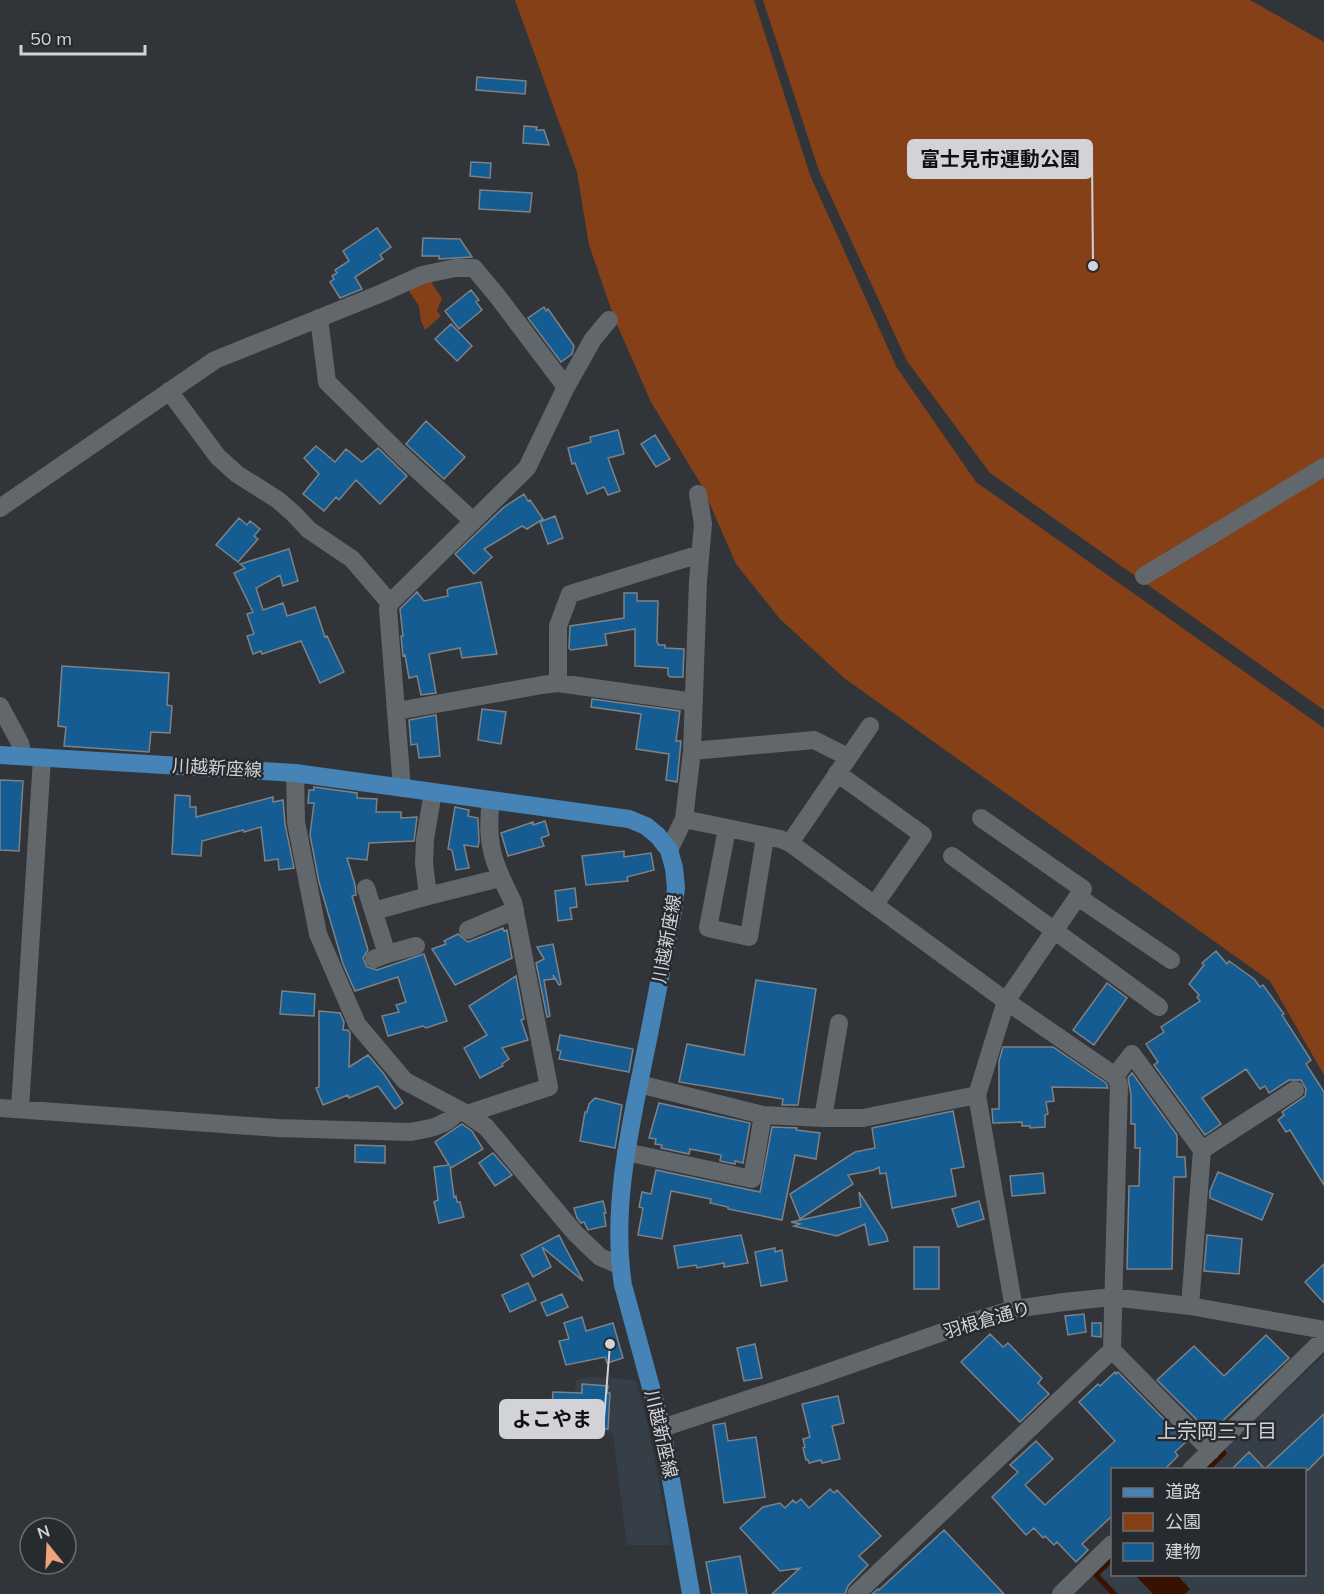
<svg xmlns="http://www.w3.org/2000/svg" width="1324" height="1594" font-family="Mulish,'Noto Sans JP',sans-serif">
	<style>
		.built { fill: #363f47 }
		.green { fill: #854017 }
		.water { fill: #371200 }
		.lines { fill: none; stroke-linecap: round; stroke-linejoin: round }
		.stream { stroke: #371200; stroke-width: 5 }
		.building { fill: #155c93; stroke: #7d8286; stroke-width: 1.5 }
		.minor { stroke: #62676b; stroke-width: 18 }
		.major { stroke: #4684b7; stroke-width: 18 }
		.labels { text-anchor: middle; stroke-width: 5; stroke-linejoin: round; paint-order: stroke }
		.street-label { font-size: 18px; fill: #d1d3d6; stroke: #272b2f }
		.neighbourhood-label { font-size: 20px; fill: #d1d3d6; stroke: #272b2f }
		.leader { fill: none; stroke: #d1d3d6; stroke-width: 2 }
		.callout-dot { fill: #d1d3d6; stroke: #272b2f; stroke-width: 2 }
		.callout { fill: #d1d3d6; stroke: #d1d3d6; stroke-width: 2 }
		.callout-label { font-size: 20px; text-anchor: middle; font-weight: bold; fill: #111 }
	</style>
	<rect width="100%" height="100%" fill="#313539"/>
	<path class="built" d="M1324 1355V1594H1119L1097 1571 1112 1556V1574H1304V1470L1204 1469Z
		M589 1377 636 1380 648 1426 671 1545H627L613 1433 573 1429 576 1380Z"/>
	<path class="green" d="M515 0H754L810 175 897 368 976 482 1324 728V1075L1270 981 844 678 780 619 736 564 702 486 651 402 615 320 589 245 577 172Z
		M763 0H1250L1324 42V710L990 473 907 361 819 171Z
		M428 278 442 298 437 311 441 316 425 330 421 321 419 306 405 285Z"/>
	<path class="water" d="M1135 1575H1177L1190 1589 1185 1594H1153Z"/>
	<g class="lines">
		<path class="stream" d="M1207 1470 1224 1453 1219 1448
			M1112 1559 1096 1575 1114 1594"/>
	</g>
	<path class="building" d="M477 77 526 81 525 94 476 90Z
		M524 126 537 127 536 130H544L549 145 523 143Z
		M471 162 491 163 490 178 470 176Z
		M480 190 532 193 530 212 479 209Z
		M377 228 391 247 380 255 383 259 355 277 362 289 340 298 330 282 334 279 332 276 337 273 335 270 349 261 343 251Z
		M423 238 460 239 472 257 439 259V256H422Z
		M471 290 479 300 476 302 482 310 459 329 445 311Z
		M544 307 546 311 548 309 574 346 572 354 561 362 528 318Z
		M451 324 472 346 457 361 435 339Z
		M426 421 465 457 444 479 406 444Z
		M618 430 624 454 608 458 620 491 608 495 604 487 587 494 575 463 572 464 568 448 591 442 590 437Z
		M655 435 670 459 656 467 641 444Z
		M316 446 335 462 346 449 362 462 378 448 407 476 380 504 356 480 339 500 336 497 324 511 303 494 319 474 304 458Z
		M524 494 528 501 530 500 543 519 527 529 522 526 484 549 492 557 474 574 455 554 504 507Z
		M555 516 563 538 548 544 540 522Z
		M239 518 247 525 250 521 260 529 254 536 258 539 238 562 216 545Z
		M289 549 298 581 283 586 280 575 256 588 263 610 283 603 287 616 315 607 325 637 327 636 344 672 320 683 301 641 262 654 261 651 253 654 247 636 254 634 247 614 253 612 234 573 245 568 240 564Z
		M481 582 497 654 462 658 460 648 429 654 436 693 421 695 417 676 409 678 405 655 403 656 401 636H403L400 609 417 592 424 601 448 596 447 590 450 588Z
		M624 593H637V601H658L657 642 659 645H665V648L684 649 683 677H670L668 675V668L635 666V629L605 634 607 645 571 650 569 648 570 626 624 618Z
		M62 666 169 673 167 705 172 706 170 733 151 732 149 752 64 746 66 727 58 726Z
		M592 699 680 711 676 741H681L677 782 666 780 669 754 636 749 641 714 591 707Z
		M482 709 506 712 501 744 478 740Z
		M436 715 440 756 419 758 417 744 411 745 409 720Z
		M0 780 23 781 19 851 0 850Z
		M314 787 357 793V798L377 799 376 812H401V818L417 817 414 841 369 843 367 860 347 858 355 885 356 895 352 896 368 950 363 958 367 967 377 970 424 954 447 1021 426 1028 423 1026 388 1036 382 1016 399 1012 396 1005 406 1002 398 977 355 991 343 964 319 882 310 835 314 803H308L309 790H314Z
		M175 795 190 796V807H196V817L273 797V802L283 800 285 824 294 868 279 870 278 859 265 861 261 827 244 832 243 830 202 841 201 856 172 854Z
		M455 807 469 810 468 816 478 818 479 841 478 847 464 845 469 868 456 870 452 850 448 849Z
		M545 821 549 835 541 838 544 846 508 856 501 833 533 822V825Z
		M624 851V857L651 853 654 870 627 877 628 881 586 885 582 856Z
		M575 888 577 907 570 908 572 919 558 921 555 891Z
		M503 928 504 931 507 930 512 958 455 985 432 949 446 944 444 941 458 934 468 942Z
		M553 944 561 984 559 985 553 975 554 979 544 980 550 1016 547 1017 536 963 544 959 537 947Z
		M1216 951 1227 964 1229 961 1254 979 1260 987 1263 985 1284 1014 1282 1015 1311 1060 1306 1064 1324 1092V1185L1290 1130 1286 1132 1278 1120 1284 1115 1282 1112 1305 1096 1306 1089 1301 1080H1289L1269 1093 1265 1086 1260 1089 1246 1069 1202 1098 1221 1124 1205 1135 1154 1065 1158 1062 1146 1044 1164 1032 1161 1027 1200 1001 1197 997 1199 995 1189 984 1204 965 1202 963Z
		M516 976 524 1019 521 1020 528 1040 502 1048 509 1059 502 1064 503 1066 480 1078 464 1048 487 1035 469 1006Z
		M756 980 816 989 798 1105H782L783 1099 679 1082 687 1044 744 1055Z
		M1107 983 1127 998 1094 1045 1073 1030Z
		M282 991 315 994 314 1016 280 1014Z
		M319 1011 340 1013 344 1022 343 1030H348L350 1033 349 1067 368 1055 384 1074 403 1103 395 1109 378 1086 349 1098 348 1095 323 1105 316 1088 319 1087Z
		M560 1035 633 1049 629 1072 559 1059 561 1051 557 1050Z
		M1003 1047H1053L1106 1083 1108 1088 1052 1087 1054 1101 1046 1102 1048 1114 1045 1115V1127L1030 1128V1126H1022V1122L993 1123 992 1109H999V1061Z
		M1132 1073 1177 1135V1157H1185L1186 1177H1174L1172 1269H1127L1129 1186H1139L1140 1148H1135V1124H1131V1095L1128 1078Z
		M595 1098 622 1105 615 1148 580 1141 585 1112H587L589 1104Z
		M659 1103 750 1123 743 1163 735 1161V1164L720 1161 721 1155 690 1149 689 1154 661 1148 662 1145 655 1144 656 1139 649 1138Z
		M953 1111 964 1167 951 1169 956 1196 892 1208 886 1173 880 1174 879 1167 874 1170 848 1175 853 1184 800 1219 790 1194 855 1152 875 1148 872 1128Z
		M462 1124 472 1131 483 1149 451 1168 450 1166 454 1197 456 1196 457 1202H460L464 1217 439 1223 434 1202 438 1200 434 1167 449 1165 435 1142Z
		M772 1127 797 1128 796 1130 820 1133 816 1159 795 1155 782 1220 728 1209V1207L710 1203 711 1199 671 1191 662 1239 638 1235 643 1208 639 1207 642 1192 651 1194 656 1170 760 1192Z
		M355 1145 385 1146V1163L355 1162Z
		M493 1153 512 1175 495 1186 479 1163Z
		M1218 1172 1273 1194 1262 1220 1210 1198V1191Z
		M1043 1173 1045 1193 1012 1196 1010 1176Z
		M859 1192 886 1234 888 1241 869 1245 865 1224 837 1236 794 1226 800 1224 791 1222 861 1207Z
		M603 1201 606 1213H604L606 1226 588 1230 584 1222 581 1223 577 1218 574 1208Z
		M979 1201 984 1219 958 1227 952 1209Z
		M559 1235 564 1245 583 1281 542 1247 551 1267 533 1277 521 1255Z
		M741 1235 748 1263 724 1267V1263L697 1268 696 1265 678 1268 674 1246Z
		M1207 1235 1242 1239 1239 1274 1204 1271Z
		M914 1247H939V1289H914Z
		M775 1248V1252L782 1250 787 1281 761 1286 755 1252Z
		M1324 1264V1303L1305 1282Z
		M528 1283 536 1300 510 1312 502 1295Z
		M562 1294 568 1307 547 1316 541 1303Z
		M1084 1314 1086 1332 1068 1335 1065 1316Z
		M582 1317 586 1331 613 1323 623 1358 607 1363 605 1357 566 1365 559 1341 569 1339 564 1323Z
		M1092 1323H1101V1337L1092 1336Z
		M990 1334 1003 1347 1008 1343 1042 1378 1038 1383 1049 1394 1020 1422 961 1362Z
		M1266 1335 1289 1358 1211 1432 1204 1425 1203 1426 1157 1380 1194 1346 1224 1376Z
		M755 1344 762 1378 744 1381 737 1348Z
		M1115 1372 1116 1374 1118 1372 1186 1442 1175 1452 1178 1456 1164 1470H1113V1515L1082 1544 1088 1550 1076 1562 1057 1542 1054 1545 1045 1536 1043 1538 1034 1528 1026 1535 992 1497 1018 1472 1010 1465 1036 1441 1053 1459 1025 1485 1045 1505 1115 1441 1079 1402 1098 1384 1100 1386Z
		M582 1384 608 1386 607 1393H610L608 1429 580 1427V1421L551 1420 553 1392 582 1393Z
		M838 1396 844 1423 832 1426 840 1459 822 1463 821 1460 809 1463 808 1460H806L803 1448 805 1447 803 1439 810 1437 802 1404Z
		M1324 1414V1454L1308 1470H1231L1249 1452 1265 1469Z
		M725 1423 728 1441 756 1437 765 1497 724 1503 713 1425Z
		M830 1489 834 1493 837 1490 881 1536 859 1556 868 1565 848 1586 845 1594H772L800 1568 780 1571 740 1528 763 1507 780 1503 785 1508 793 1500 796 1503 801 1499 809 1508Z
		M944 1530 1004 1594H872L878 1589 879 1590Z
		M740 1556 747 1594H712L706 1562Z"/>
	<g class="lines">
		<path class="minor" d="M319 318 327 382 400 454 473 521
			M169 391 218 457 237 474 278 500 294 514 309 530 352 559 390 603
			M0 508 215 360 382 293 422 275 455 268H474L498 297 566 387
			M1144 576 1324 467
			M558 683V626L570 594 700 554
			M0 706 20 743 23 756
			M397 711 542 685 558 683 694 702
			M692 751 814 740 848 757
			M295 773 296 822 318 934 357 1024 405 1081 467 1114 486 1127 575 1233 600 1257 619 1265
			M837 773 923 835 875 904
			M402 788 388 609 390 603 527 468 566 387 593 339 609 320
			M433 792 425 839 424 863 428 896 500 878
			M981 818 1083 889 1006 1001 977 1095 1014 1309
			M684 819 780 839 790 843 1006 1001 1115 1076 1119 1085 1112 1350 856 1594
			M727 829 708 928 749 937 765 837
			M790 843 870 726
			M669 850 684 819 692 751 698 581 703 524 698 494
			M952 856 1159 1007
			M366 888 387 954 374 959
			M1078 897 1171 960
			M374 911 428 896
			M468 930 515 910
			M387 954 416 946
			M1115 1076 1132 1054 1202 1150 1190 1306
			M639 1084 763 1115 823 1118H863L977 1095
			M0 1108 278 1128 410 1132C429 1129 447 1126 459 1110
			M20 1109 42 758
			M467 1114 549 1087 513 902C494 865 485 843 491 801
			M823 1118 839 1023
			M1202 1150 1295 1090
			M626 1152 752 1179 763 1115
			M1112 1350 1211 1451
			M662 1428 818 1376 974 1321 1014 1309 1064 1302 1112 1297 1190 1306 1324 1330
			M1191 1470 1324 1339
			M1061 1594 1112 1544"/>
		<path class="major" d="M0 755 295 773 629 819 646 826 658 836 669 850 674 868 676 888 673 911C663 959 655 1007 645 1054 630 1128 611 1209 623 1285L662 1428 691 1594"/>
	</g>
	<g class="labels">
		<g class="street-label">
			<text transform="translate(217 768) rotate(3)" y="6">川越新座線</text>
			<text transform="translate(667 939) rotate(-80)" y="6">川越新座線</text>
			<text transform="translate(987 1320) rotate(-16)" y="6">羽根倉通り</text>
			<text transform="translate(661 1434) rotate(77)" y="6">川越新座線</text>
		</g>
		<g class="neighbourhood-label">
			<text x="1217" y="1438">上宗岡三丁目</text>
		</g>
	</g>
	<path class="leader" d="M1093 266L1092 159M610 1344L604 1419"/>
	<g class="callout-dot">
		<circle cx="1093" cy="266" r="6"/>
		<circle cx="610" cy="1344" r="6"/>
	</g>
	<g class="callout">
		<rect x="908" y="140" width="184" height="38" rx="6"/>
		<rect x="500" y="1400" width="104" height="38" rx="6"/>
	</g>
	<g class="callout-label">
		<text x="1000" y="166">富士見市運動公園</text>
		<text x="552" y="1426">よこやま</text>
	</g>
	<rect x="1111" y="1468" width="195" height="108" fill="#272b2f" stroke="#6b6e72" stroke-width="1.5"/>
	<rect x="1123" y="1488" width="30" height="9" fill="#4684b7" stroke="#6b6e72" stroke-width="1.5"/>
	<text x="1165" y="1498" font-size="18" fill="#d1d3d6">道路</text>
	<rect x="1123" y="1513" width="30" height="18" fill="#854017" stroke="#6b6e72" stroke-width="1.5"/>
	<text x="1165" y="1528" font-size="18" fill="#d1d3d6">公園</text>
	<rect x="1123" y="1543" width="30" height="18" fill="#155c93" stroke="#6b6e72" stroke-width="1.5"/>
	<text x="1165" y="1558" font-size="18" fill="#d1d3d6">建物</text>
	<g transform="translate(48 1546) rotate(342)"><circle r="28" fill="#272b2f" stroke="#6b6e72" stroke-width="1.5"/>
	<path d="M0-4.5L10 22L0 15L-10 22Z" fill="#f0a27a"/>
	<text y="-9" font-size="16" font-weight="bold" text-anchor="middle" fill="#d1d3d6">N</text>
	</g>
	<path d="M21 45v9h124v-9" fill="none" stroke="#d1d3d6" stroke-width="3"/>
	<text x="30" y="45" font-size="18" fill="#d1d3d6" stroke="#272b2f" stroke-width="4.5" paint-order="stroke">50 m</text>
</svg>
